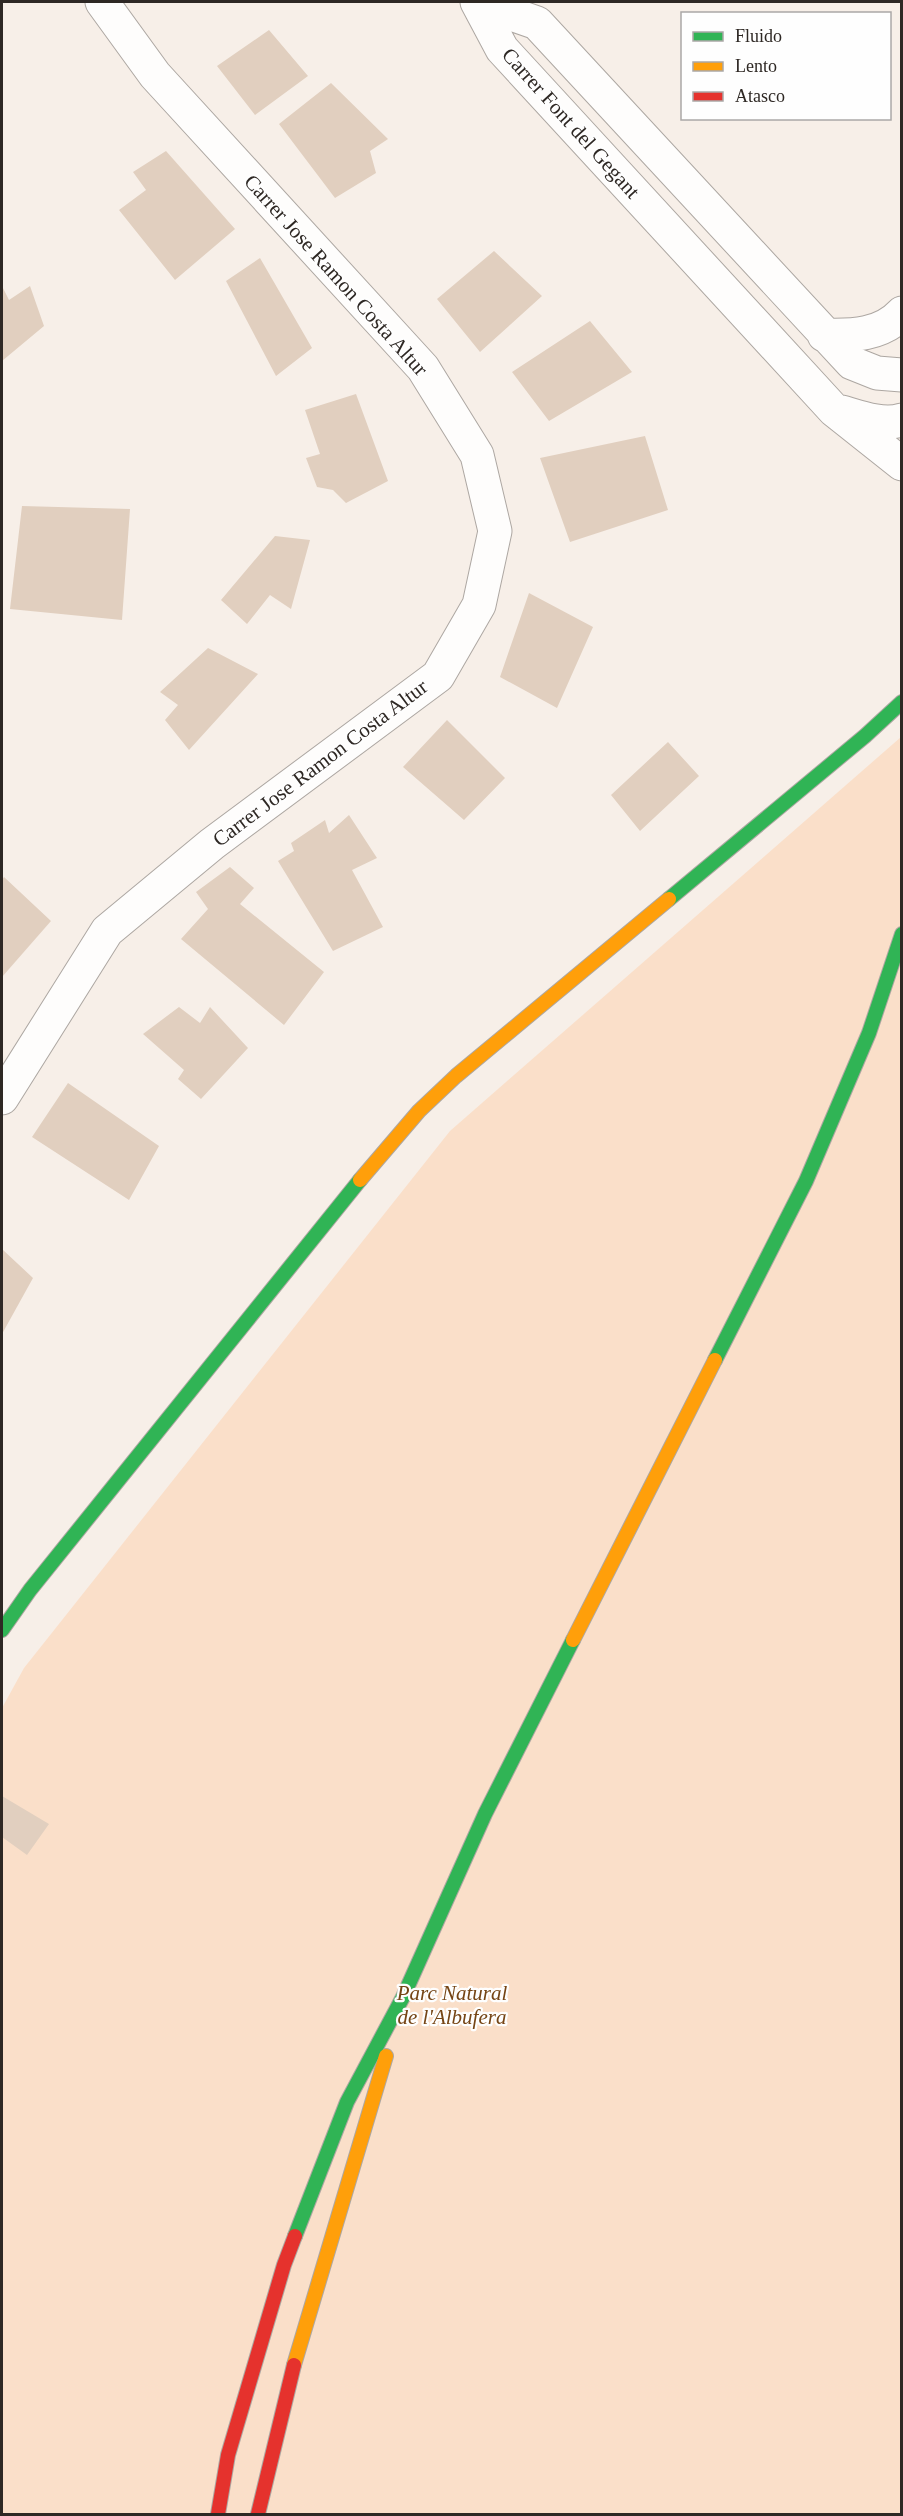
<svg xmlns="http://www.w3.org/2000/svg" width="903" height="2516" font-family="'Times New Roman',serif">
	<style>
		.green { fill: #fadfc9 }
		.building { fill: #e1cfbf }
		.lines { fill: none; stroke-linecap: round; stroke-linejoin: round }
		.street-casing { stroke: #ada7a2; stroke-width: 35 }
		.fast-casing { stroke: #ada7a2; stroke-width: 16 }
		.slow-casing { stroke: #ada7a2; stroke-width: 16 }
		.jam-casing { stroke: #ada7a2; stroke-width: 16 }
		.street { stroke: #fefdfc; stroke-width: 33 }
		.fast { stroke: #30b455; stroke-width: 14 }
		.slow { stroke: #ff9f0a; stroke-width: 14 }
		.jam { stroke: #e5322d; stroke-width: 14 }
		.labels { text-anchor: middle; stroke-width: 4.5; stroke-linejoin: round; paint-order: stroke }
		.street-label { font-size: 21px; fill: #2e2824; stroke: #fefefe }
		.park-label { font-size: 21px; font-style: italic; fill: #754515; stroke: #fefefe }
	</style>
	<rect width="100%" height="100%" fill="#f7efe8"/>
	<path class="green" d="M901 737V2514H2V1708L24 1668 450 1131Z"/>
	<path class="building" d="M269 30 308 76 255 115 217 66Z
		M331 83 388 139 370 151 376 173 335 198 279 124Z
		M166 151 235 229 175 280 119 210 146 190 133 172Z
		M494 251 542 296 480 352 437 299Z
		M260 258 312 348 276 376 226 281Z
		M2 286 9 300 30 286 44 326 2 361Z
		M590 321 632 372 549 421 512 372Z
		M356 394 388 481 346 503 333 490 317 487 306 458 320 454 305 410Z
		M645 436 668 510 570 542 540 458Z
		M22 506 130 509 122 620 10 609Z
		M275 536 310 540 291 609 270 595 247 624 221 600Z
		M529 593 593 627 557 708 500 677Z
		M208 648 258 674 189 750 165 720 178 705 160 692Z
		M447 720 505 778 464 820 403 767Z
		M668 742 699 776 640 831 611 795Z
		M349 815 377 858 352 870 383 927 333 951 278 861 294 851 291 843 325 820 329 833Z
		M230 867 254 888 240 904 324 972 284 1025 181 939 208 909 196 892Z
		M4 877 51 921 2 977V880Z
		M179 1007 200 1023 210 1007 248 1048 201 1099 178 1079 184 1070 143 1034Z
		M68 1083 159 1146 129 1200 32 1137Z
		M2 1249 33 1278 2 1334Z
		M2 1796 49 1824 27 1855 2 1837Z"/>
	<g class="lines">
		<defs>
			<path id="street" d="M477 2 502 49 834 410 902 464
				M477 2 537 23 852 363 877 373 902 375
				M824 335C852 336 882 335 902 313
				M842 412C859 417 883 426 902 420
				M2 1098 107 931 212 844 438 676 479 605 495 531 477 455 423 368 155 75 102 2"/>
			<path id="fast" d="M669 899 865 736 902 702
				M715 1360 806 1181 869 1033 902 934
				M2 1630 30 1590 360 1180
				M295 2236 347 2102 403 1997 485 1814 573 1640"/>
			<path id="slow" d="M360 1180 419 1111 456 1076 669 899
				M573 1640 715 1360
				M294 2365 386 2056"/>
			<path id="jam" d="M218 2514 228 2455 284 2265 295 2236
				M258 2514 294 2365"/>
		</defs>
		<use href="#street" class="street-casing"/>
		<use href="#fast" class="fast-casing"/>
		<use href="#slow" class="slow-casing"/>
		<use href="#jam" class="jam-casing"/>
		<use href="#street" class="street"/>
		<use href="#fast" class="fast"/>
		<use href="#slow" class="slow"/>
		<use href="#jam" class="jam"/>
	</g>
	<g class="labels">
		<g class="street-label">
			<text transform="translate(571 123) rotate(48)" y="7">Carrer Font del Gegant</text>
			<text transform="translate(336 275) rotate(48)" y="7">Carrer Jose Ramon Costa Altur</text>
			<text transform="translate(320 763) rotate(-37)" y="7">Carrer Jose Ramon Costa Altur</text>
		</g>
		<g class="park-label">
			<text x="452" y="2000">Parc Natural<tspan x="452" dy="24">de l'Albufera</tspan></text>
		</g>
	</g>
	<rect width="903" height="2516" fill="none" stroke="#2e2824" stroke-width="6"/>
	<rect x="681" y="12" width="210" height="108" fill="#fefefe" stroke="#aba8a7" stroke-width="1.5"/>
	<rect x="693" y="32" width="30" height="9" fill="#30b455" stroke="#aba8a7" stroke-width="1.5"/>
	<text x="735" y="42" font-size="18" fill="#2e2824">Fluido</text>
	<rect x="693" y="62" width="30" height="9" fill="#ff9f0a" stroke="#aba8a7" stroke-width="1.5"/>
	<text x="735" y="72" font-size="18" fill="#2e2824">Lento</text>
	<rect x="693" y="92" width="30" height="9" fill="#e5322d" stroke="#aba8a7" stroke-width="1.5"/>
	<text x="735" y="102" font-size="18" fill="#2e2824">Atasco</text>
</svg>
